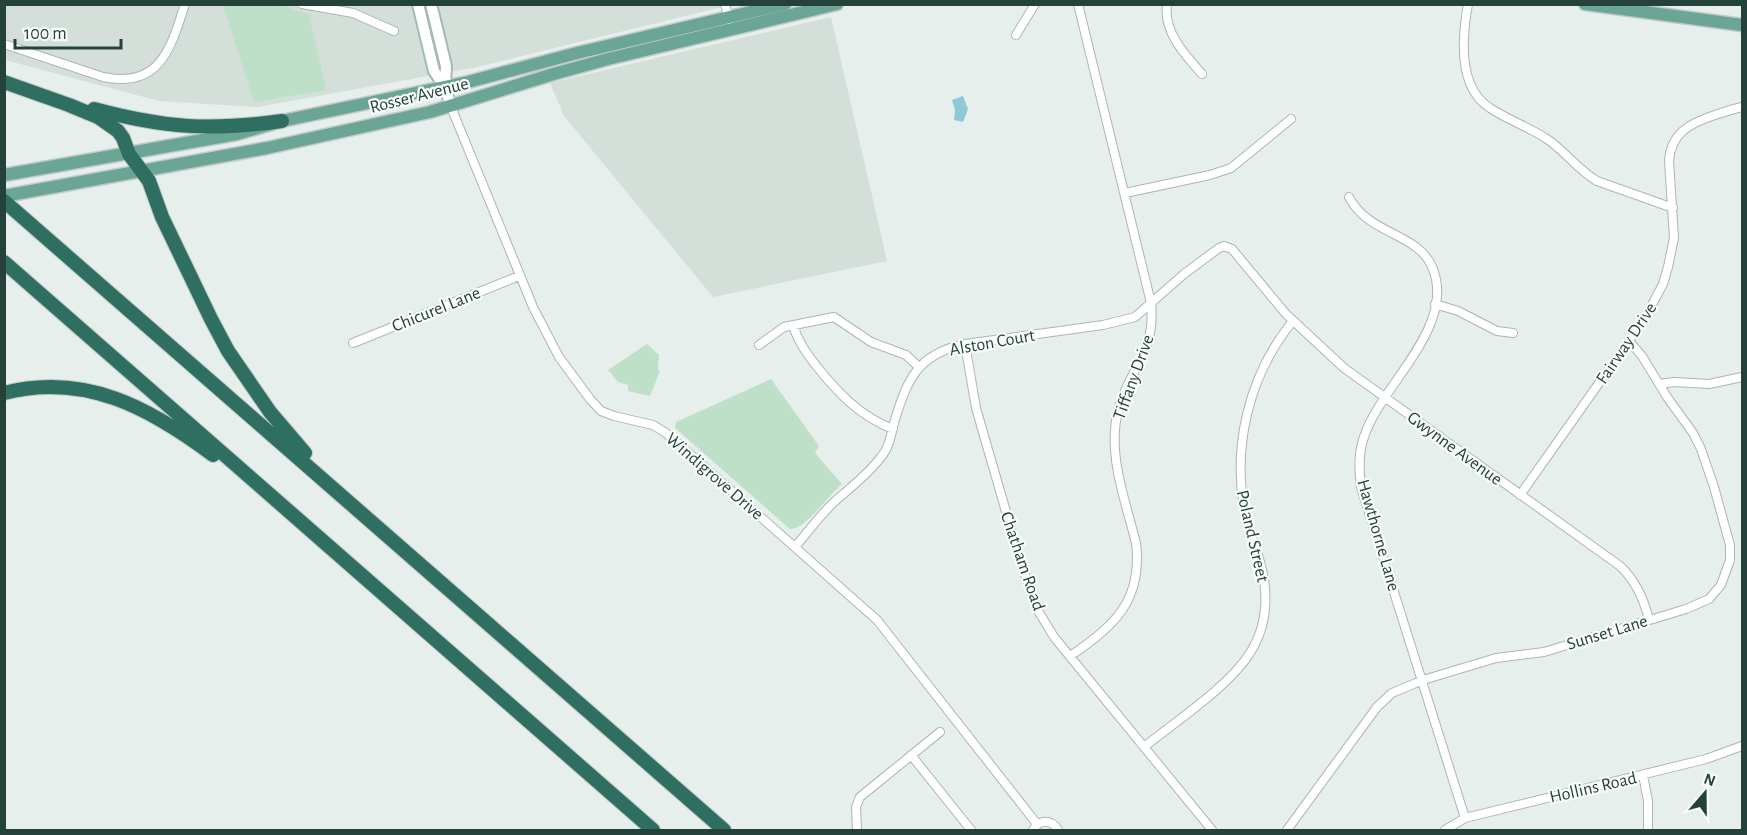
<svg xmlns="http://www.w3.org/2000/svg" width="1747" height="835" font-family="'Alegreya Sans',sans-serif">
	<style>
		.built { fill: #d4dfda }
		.green { fill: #bfe0c8 }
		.water { fill: #8ec9d4 }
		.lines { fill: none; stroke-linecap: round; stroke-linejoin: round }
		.street-casing { stroke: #a8b8b2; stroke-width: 10 }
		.secondary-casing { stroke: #a4bbb3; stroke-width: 14 }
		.primary-casing { stroke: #c2cac8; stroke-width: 15 }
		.highway-casing { stroke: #c2cac8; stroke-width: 16 }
		.street { stroke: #fff; stroke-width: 8 }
		.secondary { stroke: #fff; stroke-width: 10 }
		.primary { stroke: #6aa596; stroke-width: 12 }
		.highway { stroke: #2f6f62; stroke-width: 14 }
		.labels { text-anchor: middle; stroke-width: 4.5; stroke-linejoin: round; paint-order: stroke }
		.street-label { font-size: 18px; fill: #24423a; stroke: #f7fbf9 }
	</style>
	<rect width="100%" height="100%" fill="#e6efeb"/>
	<path class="built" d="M4 5H730L477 67 258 107 159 101 5 60Z
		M831 17 887 261 713 297 564 116 550 83Z"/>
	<path class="green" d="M223 5H280L309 14 326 90 254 102Z
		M647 344 659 355 658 370 660 371 650 396 628 391V385L618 382 608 370Z
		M771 379 819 446 815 453 842 484C828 495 806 530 790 529L675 428 676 422Z"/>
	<path class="water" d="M963 96 968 109 963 122 954 120 955 110 952 100Z"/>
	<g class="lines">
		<defs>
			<path id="street" d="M302 4 353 13 394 31
				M725 4 729 20
				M1167 4C1163 32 1185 55 1202 74
				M1468 4C1462 37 1458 88 1490 108 1508 120 1529 127 1547 139 1565 151 1578 170 1597 181L1673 208
				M1016 35 1035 4
				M4 44 103 77C160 89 171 48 185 4
				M451 107 533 307 559 357 590 399 601 411 614 416 653 425 666 433 877 620 1037 824
				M1125 193 1210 175 1231 168 1291 119
				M1349 197C1369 236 1419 232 1433 269 1456 328 1380 386 1364 437 1358 453 1359 470 1361 487L1465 818
				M1435 304 1458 311 1497 331 1513 333
				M793 325C798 342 807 354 818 368 840 395 860 416 893 429
				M353 343 519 276
				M965 344 976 408 1020 560 1037 609 1054 637 1212 830
				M759 345 784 327 834 317 871 342 906 355 919 367
				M1659 384 1674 382 1709 384 1742 377
				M1520 495 1645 318 1663 284 1668 267 1674 238 1669 161C1671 133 1690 123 1715 115 1724 112 1733 109 1742 107
				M795 547C807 533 818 518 831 505 848 489 867 476 881 457 889 448 891 435 894 423 907 380 917 354 965 344L1103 325 1135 317 1184 274 1219 248 1224 246 1232 249 1286 314 1344 368 1620 566C1636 581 1644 599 1649 620
				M1070 656C1114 627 1143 600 1136 543 1125 499 1106 452 1119 407 1131 366 1156 352 1151 303L1078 4
				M1144 747C1176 721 1236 682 1254 646 1268 621 1268 589 1260 562 1256 547 1249 534 1246 519 1231 449 1248 377 1292 322
				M911 755 971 830
				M1643 775 1648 801V830
				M857 830 856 807 860 797 940 732
				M1033 830C1039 819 1052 819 1058 830
				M1287 830 1377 707 1392 693 1423 680 1496 658 1544 652 1686 609 1709 599 1721 585 1730 560V545L1714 487 1701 449 1693 433 1667 397 1642 356 1629 341
				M1445 830 1465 818 1706 759 1742 746"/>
			<path id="secondary" d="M418 4 434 71 445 87 451 107
				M431 4 446 66 445 87"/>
			<path id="primary" d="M1585 4 1742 25
				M4 175 237 134 282 121 468 82 577 53 785 4
				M4 196 267 148 430 112 557 73 608 59 837 4"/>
			<path id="highway" d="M4 82 69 105 98 117 118 131 123 138 129 154 149 181 162 217 211 319 228 351 270 412 305 453
				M94 109C165 128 210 131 282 121
				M4 201 724 830
				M4 262 653 830
				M4 393C85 372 150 408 213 455"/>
		</defs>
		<use href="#street" class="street-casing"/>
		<use href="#secondary" class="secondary-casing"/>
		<use href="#primary" class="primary-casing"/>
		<use href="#highway" class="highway-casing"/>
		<use href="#street" class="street"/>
		<use href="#secondary" class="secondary"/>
		<use href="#primary" class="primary"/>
		<use href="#highway" class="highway"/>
	</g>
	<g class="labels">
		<g class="street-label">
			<text transform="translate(419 95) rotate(-14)" y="6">Rosser Avenue</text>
			<text transform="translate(436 309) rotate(-22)" y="6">Chicurel Lane</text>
			<text transform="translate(992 342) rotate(-10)" y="6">Alston Court</text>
			<text transform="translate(1626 343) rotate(-56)" y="6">Fairway Drive</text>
			<text transform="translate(1133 377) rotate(-70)" y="6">Tiffany Drive</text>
			<text transform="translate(1455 448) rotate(36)" y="6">Gwynne Avenue</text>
			<text transform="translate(715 476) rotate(41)" y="6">Windigrove Drive</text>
			<text transform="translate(1379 535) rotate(74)" y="6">Hawthorne Lane</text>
			<text transform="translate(1253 536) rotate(77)" y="6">Poland Street</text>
			<text transform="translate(1023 561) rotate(71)" y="6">Chatham Road</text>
			<text transform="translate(1607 632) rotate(-17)" y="6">Sunset Lane</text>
			<text transform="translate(1593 787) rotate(-13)" y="6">Hollins Road</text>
		</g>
	</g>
	<rect width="1747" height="835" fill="none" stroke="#24423a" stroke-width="12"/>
	<g transform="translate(1705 793) rotate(20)" stroke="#f7fbf9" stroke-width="4.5" paint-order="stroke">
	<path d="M0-4.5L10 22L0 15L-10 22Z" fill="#24423a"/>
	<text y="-9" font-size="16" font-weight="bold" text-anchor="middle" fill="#24423a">N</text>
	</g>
	<path d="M15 39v9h106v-9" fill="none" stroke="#24423a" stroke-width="3"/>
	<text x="24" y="39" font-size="18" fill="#24423a" stroke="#f7fbf9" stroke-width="4.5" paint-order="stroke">100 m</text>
</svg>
